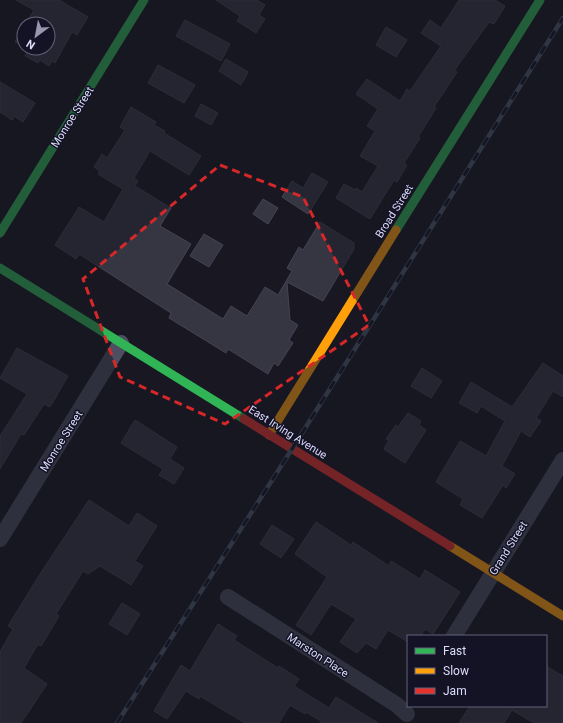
<svg xmlns="http://www.w3.org/2000/svg" width="563" height="723" font-family="Roboto,sans-serif">
	<style>
		.building { fill: #363643; stroke: #454354 }
		.lines { fill: none; stroke-linecap: round; stroke-linejoin: round }
		.street { stroke: #4d4e61; stroke-width: 16 }
		.fast { stroke: #30b455; stroke-width: 9 }
		.slow { stroke: #ff9f0a; stroke-width: 9 }
		.jam { stroke: #e5322d; stroke-width: 9 }
		.rail-casing { stroke: #485b68; stroke-width: 4.5 }
		.rail { stroke: #141326; stroke-width: 3; stroke-dasharray: 9; stroke-linecap: butt }
		.marked { fill: none; stroke: #d62828; stroke-width: 3; stroke-dasharray: 8 5; stroke-linejoin: round }
		.labels { text-anchor: middle; stroke-width: 3; stroke-linejoin: round; paint-order: stroke }
		.street-label { font-size: 11px; fill: #dddcfb; stroke: #141326 }
	</style>
	<rect width="100%" height="100%" fill="#181722"/>
	<path class="building" d="M16 0H59L88 17 77 35 72 32 55 63 52 61 49 66 40 60 38 63 25 56 29 49 27 48H48V24H26L34 10Z
		M216 0H257L265 5 259 15 265 19 256 33 237 21 240 16Z
		M459 0H495L505 6 494 24 489 22 454 71 457 72 434 107 436 108 418 137 420 138 404 163 407 165 397 182 394 180 370 219 336 198 344 184 355 190 356 188 362 192 378 166 360 156 375 131 367 126 378 109 356 94 367 79 400 101 407 89 410 91 441 46 421 33 430 20 441 28Z
		M185 20 230 44 221 61 176 36Z
		M24 27V46L15 42Z
		M386 27 407 40 396 57 376 45Z
		M226 59 248 72 241 85 219 71Z
		M158 65 195 85 184 103 148 83Z
		M0 82 35 103 23 122 14 116 12 120 0 112Z
		M201 104 218 113 211 125 195 116Z
		M131 107 156 122 154 125 165 131 164 133 201 156 189 175 150 151 134 178 138 181 135 186 171 208 160 226 191 244 167 284 223 319 231 306 247 316 265 287 278 295 292 271 287 268 299 247 303 250 320 222 354 243V249L323 301 287 282 290 320 298 325 289 340 293 343 278 366 274 363 268 374 228 349 226 353 169 318 171 313 79 254 76 259 55 245 79 207 104 222 123 189 98 174 100 171 94 167 102 154 107 158 125 130 120 127Z
		M312 173 328 182 308 214 282 197 292 181 303 188Z
		M263 199 278 208 268 224 253 214Z
		M204 234 223 245 209 267 190 256Z
		M17 348 68 376 50 407 44 404 24 435 21 434 0 469V436L27 394 0 378Z
		M543 363 563 376V397L553 391 536 418 541 421 530 437 521 431 502 466 515 474 506 488 503 485 482 518 460 505 463 499 436 482 460 441 486 456 505 421 481 406 477 413 459 403 471 382 512 407Z
		M422 368 442 381 431 398 411 386Z
		M408 413 421 421 419 425 426 430 405 463 384 449 389 440 386 439 396 425 398 427Z
		M135 420 177 447 170 459 184 468 174 484 159 475 163 469 121 443Z
		M89 500 129 526 137 513 157 526 135 561 143 566 131 585 100 566 88 574 83 571 56 614 59 616 41 646 38 644 24 668 47 684 21 723H0V652L13 629 8 626 42 571Z
		M316 522 351 545 353 542 389 566 391 561 420 579 425 570 460 592 433 634 425 629 421 636H408V642L388 630 376 649 366 643 357 653 340 642 356 619 331 604 311 635 296 625 327 577 295 554Z
		M272 525 294 539 281 558 260 544Z
		M122 603 140 614 127 635 109 624Z
		M218 624 237 636 234 640 278 668 279 666 299 679 294 686 329 708 336 697 378 723H320L321 721 306 712 305 714 290 705 279 723H245L200 696 199 699 186 691 167 719 154 711 181 665 190 671Z
		M546 666 563 676V723H534L512 710 504 723H459L470 706H546Z"/>
	<g class="lines">
		<path class="street" d="M0 539 121 343
			M228 597 397 705 407 714
			M454 636 563 460"/>
		<path class="fast" d="M396 230 540 0
			M0 233 144 0
			M0 268 244 419"/>
		<path class="slow" d="M269 435 396 230
			M450 546 563 616"/>
		<path class="jam" d="M244 419 450 546"/>
		<defs>
			<path id="rail" d="M117 723 292 449 563 18"/>
		</defs>
		<use href="#rail" class="rail-casing"/>
		<use href="#rail" class="rail"/>
	</g>
	<path d="M0 0H563V723H0ZM220 165 303 197 369 325 225 424 120 377 83 279Z" fill="#181722" fill-opacity=".55" fill-rule="evenodd"/>
	<path class="marked" d="M220 165 303 197 369 325 225 424 120 377 83 279Z"/>
	<g class="labels">
		<g class="street-label">
			<text transform="translate(72 117) rotate(-58)" y="4">Monroe Street</text>
			<text transform="translate(394 211) rotate(-58)" y="4">Broad Street</text>
			<text transform="translate(288 432) rotate(32)" y="4">East Irving Avenue</text>
			<text transform="translate(61 441) rotate(-58)" y="4">Monroe Street</text>
			<text transform="translate(508 548) rotate(-58)" y="4">Grand Street</text>
			<text transform="translate(318 655) rotate(33)" y="4">Marston Place</text>
		</g>
	</g>
	<rect x="407" y="635" width="140" height="72" fill="#141326" stroke="#64637b"/>
	<rect x="415" y="648" width="20" height="6" fill="#30b455" stroke="#64637b"/>
	<text x="443" y="655" font-size="12" fill="#dddcfb">Fast</text>
	<rect x="415" y="668" width="20" height="6" fill="#ff9f0a" stroke="#64637b"/>
	<text x="443" y="675" font-size="12" fill="#dddcfb">Slow</text>
	<rect x="415" y="688" width="20" height="6" fill="#e5322d" stroke="#64637b"/>
	<text x="443" y="695" font-size="12" fill="#dddcfb">Jam</text>
	<g transform="translate(36 36) rotate(212)"><circle r="19" fill="#141326" stroke="#64637b"/>
	<path d="M0-3L7 15L0 10L-7 15Z" fill="#9897af"/>
	<text y="-6" font-size="11" font-weight="bold" text-anchor="middle" fill="#dddcfb">N</text>
	</g>
</svg>
